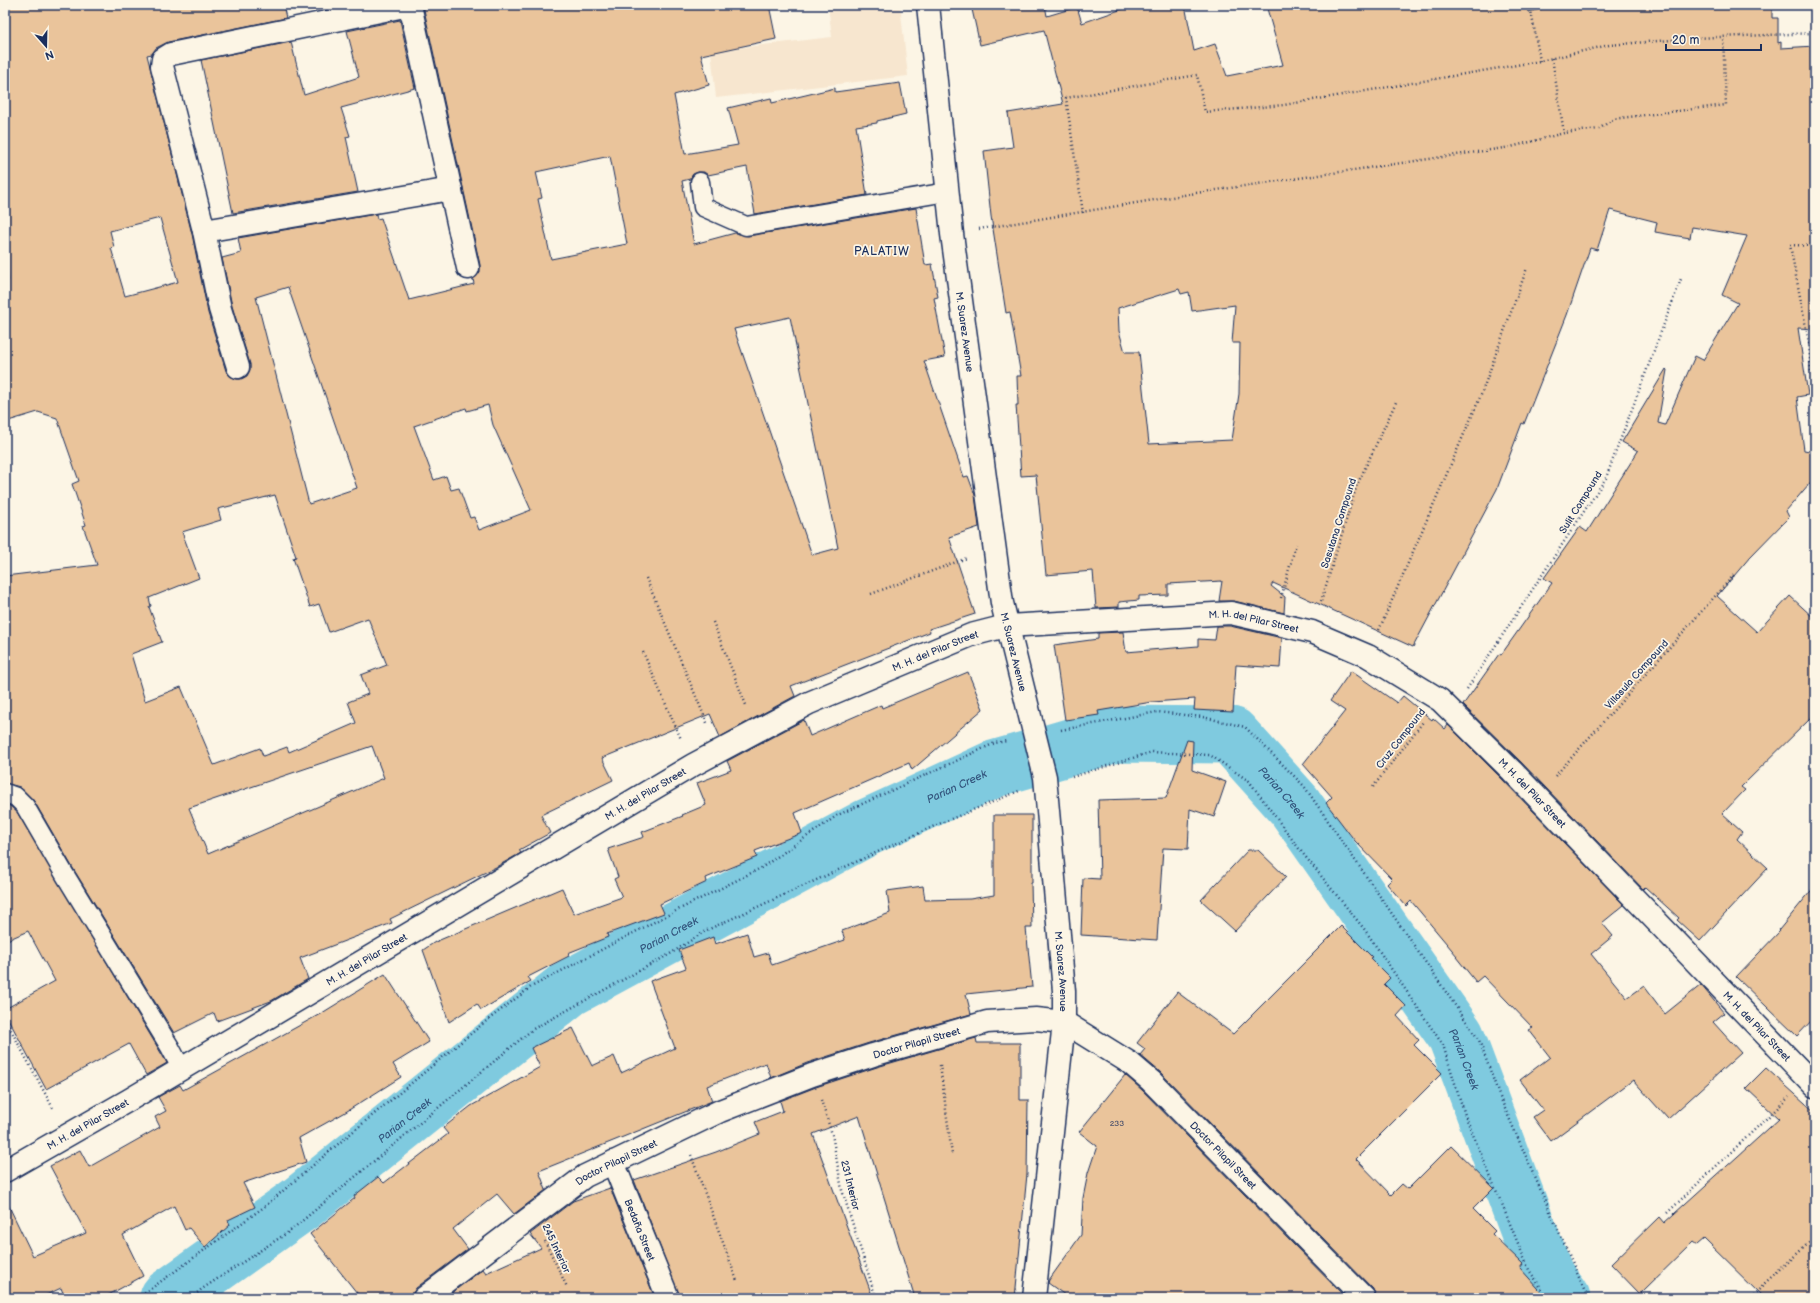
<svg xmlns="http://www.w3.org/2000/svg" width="1820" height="1303" font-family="'Balsamiq Sans',sans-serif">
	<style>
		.built { fill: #f7e6cf }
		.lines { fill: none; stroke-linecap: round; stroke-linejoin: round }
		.river { stroke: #7fcadf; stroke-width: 57 }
		.building { fill: #eac49b; stroke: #1b2f5e; fill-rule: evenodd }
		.lane-casing { stroke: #1b2f5e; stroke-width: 21 }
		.street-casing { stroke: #1b2f5e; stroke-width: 25 }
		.secondary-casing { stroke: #1b2f5e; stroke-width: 25 }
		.path { stroke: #1b2f5e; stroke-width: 2.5; stroke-dasharray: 1 3; stroke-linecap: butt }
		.lane { stroke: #fcf5e5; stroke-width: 18 }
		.street { stroke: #fcf5e5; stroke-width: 22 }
		.secondary { stroke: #fcf5e5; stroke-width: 22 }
		.labels { text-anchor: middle; stroke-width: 3.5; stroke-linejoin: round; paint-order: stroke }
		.number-label { font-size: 8px; fill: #4f546d }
		.street-label { font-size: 10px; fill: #1b2f5e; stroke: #fcf5e5 }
		.water-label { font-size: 11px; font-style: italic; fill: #34567e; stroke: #fcf5e5 }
		.quarter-label { font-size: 12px; letter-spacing: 1px; fill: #1b2f5e; stroke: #fcf5e5 }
	</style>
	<rect width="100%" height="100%" fill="#fcf5e5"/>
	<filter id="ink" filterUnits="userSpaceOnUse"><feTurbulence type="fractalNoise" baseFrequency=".025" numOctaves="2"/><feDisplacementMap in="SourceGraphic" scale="8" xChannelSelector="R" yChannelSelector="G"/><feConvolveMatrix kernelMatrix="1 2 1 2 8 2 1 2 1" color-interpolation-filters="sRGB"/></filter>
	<g filter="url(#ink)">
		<path class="built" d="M828 5H900L908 76 716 98 711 51 832 37Z"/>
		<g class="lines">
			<path class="river" id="s1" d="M168 1298 300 1204 568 989 866 828 994 769 1115 734 1231 735 1294 805 1456 1036 1546 1277 1562 1298"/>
		</g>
		<path class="building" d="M5 5H283L286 18 168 42 156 48 152 54 147 55 192 234 208 313 226 371 230 376 236 379H241L247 376 250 370V364L232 306 222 258 241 253 238 238 376 214 377 219 381 218 409 300 474 284 473 279 480 272V265L423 5H769L776 39 701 55 709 85 674 95 685 154 738 145 728 108 771 98 772 103 835 88V92L900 83 906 114 877 121V123L856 126 867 195 755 214 747 167 708 175 704 172H698L693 174 690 179 682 181 694 244 735 233 748 236 916 208 925 265 932 264 938 297 934 298 945 357 924 361 964 477 968 476 975 495 979 527 949 537 975 614 929 629 930 632 791 686 795 696 720 737 710 714 602 758 613 780 541 815 550 833 519 850 521 853 496 867 390 919 392 923 300 958 308 979 271 1001 217 1021 214 1013 174 1033 74 870 34 801 20 787 5 783V576L97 565 83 526 86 525 72 484 79 481 57 418 38 412 5 422V282L8 281 5 224ZM610 156 627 244 551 259 538 199 542 198 536 172ZM160 218 178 282 125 296 111 248 114 247 110 231ZM288 287 357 488 309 504 256 297ZM790 317 838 548 812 555 734 329ZM488 405 493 425 531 510 479 530 474 517 470 518 459 488 451 490 446 476 434 480 414 426 466 408 467 411ZM275 495 296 557 293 558 310 607 319 604 329 632 368 618 387 665 361 675 368 694 348 702 356 723 289 752 287 747 263 756 260 748 214 765 181 687 145 701 131 654 162 642 149 607 151 606 149 598 199 578 182 532 221 520 218 509ZM372 746 384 778 208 854 189 808Z
			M971 5H1045L1047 16 1077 7 1082 23 1134 5H1185L1194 51 1215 44 1227 76 1283 65 1266 5H1527L1528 12 1557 5H1772V18H1778V43L1781 42V48L1815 46V329L1798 328 1808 395 1797 397 1804 450 1815 452V477L1786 511 1789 517 1750 557 1717 596 1757 632 1790 596 1815 619V714L1741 787 1745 790 1722 814 1742 832 1737 839 1768 868 1700 941 1677 920 1679 918 1645 887 1643 889 1521 762 1463 705 1499 654 1501 655 1552 583 1544 578 1580 527 1587 532 1638 451 1622 442 1666 369 1667 370 1658 423 1665 425 1695 356 1703 360 1738 303 1722 295 1747 236 1692 227 1690 238 1655 232 1657 222 1610 210 1597 250 1590 248 1567 315 1524 424 1522 423 1497 489 1413 647 1273 583 1271 586 1285 597 1284 613 1234 601H1219L1222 581 1168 584V595L1139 596V600L1119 602V607L1096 608 1093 571 1046 575 1036 475 1021 476 1016 405H1018L1017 376H1021L1010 312 1006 313 991 216 984 151 1013 147 1008 113 1063 104 1044 30 980 45ZM1179 289 1181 294 1189 292 1192 311 1235 305 1232 343H1240L1239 394 1232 440 1149 444 1139 352H1125L1119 331 1118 308Z
			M400 20 415 88 341 108 350 136 346 137 358 192 233 213 201 60 291 42 304 95 359 77 347 31Z
			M1217 626H1230L1282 638 1280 668 1236 665 1233 712 1194 710 1195 699 1152 702 1098 711 1099 715 1065 720 1054 645 1098 639V633L1123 632 1126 652 1198 646V639L1215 640Z
			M1351 671 1397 703 1403 696 1432 720 1433 718 1445 729 1448 725 1503 780 1624 905 1602 923 1613 936 1591 954 1627 998 1644 986 1665 1014 1701 985 1724 1013 1713 1022 1741 1053 1668 1119 1633 1080 1551 1141 1533 1117 1543 1110 1520 1080 1550 1057 1529 1030 1533 1028 1483 976 1476 982 1456 957 1457 956 1411 901 1406 906 1387 884 1392 879 1355 841 1326 803 1332 797 1303 764 1345 711 1330 701Z
			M968 672 983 709 912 770 909 763 795 813 802 833 755 851 757 857 706 878 707 882 660 904 664 913 607 934 608 937 568 953 569 956 528 977 531 981 481 1010 477 1004 449 1022 423 950 435 942 562 888 574 914 622 897 614 879 618 877 608 849 644 837 642 832 683 816 682 815 706 805 697 783 731 770 727 761 729 760 804 720 810 736 881 705 882 708Z
			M1187 740 1193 741 1192 770 1226 782 1214 817 1190 809 1188 849 1163 848 1157 940 1081 935 1083 878 1100 879 1098 800 1166 798Z
			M5 804 10 806 17 812 167 1063 146 1075 129 1044 46 1089 5 1013V1009L55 981 28 931 5 941Z
			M994 815H1032V883H1031L1032 928H1026L1032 987 966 994 971 1014 869 1043 807 1063 771 1078 766 1063 707 1086 712 1101 539 1171 546 1190 514 1214 497 1194 453 1229 468 1249 416 1288 413 1293 412 1298H361L310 1234 355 1198 354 1196 378 1177 384 1183 448 1134 443 1128 471 1106 540 1067 531 1048 573 1028 592 1066 614 1056 621 1073 675 1048 650 981 686 968 679 950 713 937 715 944 747 933 754 957 768 953 772 965 845 940 842 931 890 913 887 891 923 886 925 900 970 899 994 895Z
			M1248 850H1258L1286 877 1235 931 1201 900Z
			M1815 886V1017L1797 1036 1736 977 1780 931 1779 930Z
			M1341 926 1372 957 1370 958 1390 978 1384 984 1406 1006 1397 1016 1419 1040 1414 1045 1442 1073 1356 1159 1391 1195 1402 1184 1408 1189 1451 1146 1494 1188 1473 1209 1495 1231 1492 1234 1523 1264 1520 1268 1547 1298H1376L1373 1289 1160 1072 1140 1055 1145 1049 1137 1043 1177 992 1233 1034Z
			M385 974 429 1042 393 1064 401 1077 344 1113 299 1138 306 1162 243 1183 255 1207 228 1220 230 1225 205 1247 189 1228 185 1230 174 1206 123 1235 143 1276 103 1298H65L61 1288 40 1298H5V1198L33 1256 86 1233 50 1166 80 1150 89 1167 160 1127 155 1117 166 1111 158 1097 180 1085 183 1090 322 1013Z
			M976 1038 977 1043H1020V1100H1028L1027 1174 1015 1298H915L859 1116 813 1134 873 1298H680L634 1180 716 1152 760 1134 755 1122 783 1111 780 1101 816 1087 877 1067Z
			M1766 1068 1815 1112V1298H1764L1704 1239 1697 1245 1693 1242 1640 1294 1611 1264 1659 1217 1664 1223 1779 1119 1746 1088Z
			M1125 1075 1142 1090 1346 1298H1069L1048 1283 1049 1280 1081 1235 1083 1198 1088 1173 1097 1146 1079 1132Z
			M610 1188 655 1298H445L483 1269 486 1273 541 1248 530 1234 573 1201Z"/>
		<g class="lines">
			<defs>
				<path id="lane" d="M700 182 703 207 746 226 947 192
					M5 793 16 797 25 806 65 875 170 1047 181 1068"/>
				<g id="street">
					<path d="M410 5 468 268"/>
					<path d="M204 231 451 189"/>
					<path d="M238 367 220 309 204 231 162 66 163 59 171 54 409 5"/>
					<path id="s2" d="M613 1162 668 1298"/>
					<path id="s3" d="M424 1298 585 1176 720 1111 812 1075 873 1055 987 1022 1036 1019 1064 1022"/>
				</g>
				<g id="secondary">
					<path id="s4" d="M928 5 952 234 1002 603 1045 777 1064 991V1022L1034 1298"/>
					<path id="s5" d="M1064 1022 1130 1063 1151 1081 1364 1298"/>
					<path id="s6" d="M5 1171 129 1100 693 765 809 703 971 635 1006 626 1231 613 1312 632 1368 656 1440 700 1512 771 1815 1086"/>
				</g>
			</defs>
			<use href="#lane" class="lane-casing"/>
			<use href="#street" class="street-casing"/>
			<use href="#secondary" class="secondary-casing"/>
			<path class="path" d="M1530 5 1540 61
				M1552 58 1564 133
				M1083 213 1066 98 1197 75 1205 112 1284 105 1540 61 1609 45 1695 38 1815 33
				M979 229 1196 193 1511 147 1564 133 1599 129 1613 119 1726 105 1723 37
				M1815 246 1790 245 1809 343 1815 436
				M1809 343H1815
				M646 578 708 725
				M871 594 967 558
				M1281 598 1296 544
				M1320 605 1357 485 1397 400
				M713 622 746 705
				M1379 630 1481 395 1527 268
				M643 652 681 739
				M1467 689 1606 478 1681 279
				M1061 730 1157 712 1203 717 1245 727 1304 786 1479 1040 1499 1095 1588 1298
				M1555 776 1734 575
				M1072 777 1152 752 1210 755 1249 781 1300 850 1365 930 1443 1045 1465 1115 1529 1270 1548 1298
				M1373 787 1423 722
				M5 1019 54 1110
				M940 1065 952 1155
				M821 1100 832 1134 842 1190 876 1298
				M691 1155 737 1281
				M1667 1213 1789 1097
				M545 1241 567 1287
				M138 1298 264 1207 350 1134 485 1022 531 987 656 921 761 868 838 815 995 743 1007 741
				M191 1298 202 1289 290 1231 533 1029 670 954 707 930 939 824 1019 791
				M1750 1298 1815 1237"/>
			<use href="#lane" class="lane"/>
			<use href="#street" class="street"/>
			<use href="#secondary" class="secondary"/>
		</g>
	</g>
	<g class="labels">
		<g class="number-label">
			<text x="1117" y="1126">233</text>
		</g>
		<g class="street-label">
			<text dy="4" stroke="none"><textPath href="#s4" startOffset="329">M. Suarez Avenue</textPath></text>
			<text transform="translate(1580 502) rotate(-58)" y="4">Sulit Compound</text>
			<text transform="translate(1338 523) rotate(-72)" y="4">Sasutana Compound</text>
			<text dy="4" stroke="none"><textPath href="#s6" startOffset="1391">M. H. del Pilar Street</textPath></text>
			<text dy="4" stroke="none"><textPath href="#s6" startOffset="1067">M. H. del Pilar Street</textPath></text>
			<text dy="4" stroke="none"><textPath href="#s4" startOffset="653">M. Suarez Avenue</textPath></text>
			<text transform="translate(1636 674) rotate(-48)" y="4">Villasula Compound</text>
			<text transform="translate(1400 738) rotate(-52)" y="4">Cruz Compound</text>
			<text dy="4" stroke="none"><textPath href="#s6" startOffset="743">M. H. del Pilar Street</textPath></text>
			<text dy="4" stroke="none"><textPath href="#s6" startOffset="1727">M. H. del Pilar Street</textPath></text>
			<text dy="4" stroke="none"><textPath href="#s6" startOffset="419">M. H. del Pilar Street</textPath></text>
			<text dy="4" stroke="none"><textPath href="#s4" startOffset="977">M. Suarez Avenue</textPath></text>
			<text dy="4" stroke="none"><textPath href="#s6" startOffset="2051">M. H. del Pilar Street</textPath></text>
			<text dy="4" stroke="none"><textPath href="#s3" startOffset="560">Doctor Pilapil Street</textPath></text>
			<text dy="4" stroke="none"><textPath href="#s6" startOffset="95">M. H. del Pilar Street</textPath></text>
			<text dy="4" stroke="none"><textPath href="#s5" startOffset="209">Doctor Pilapil Street</textPath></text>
			<text dy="4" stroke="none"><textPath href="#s3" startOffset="236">Doctor Pilapil Street</textPath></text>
			<text transform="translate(851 1185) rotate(76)" y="4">231 Interior</text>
			<text dy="4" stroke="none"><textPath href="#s2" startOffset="73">Bedaña Street</textPath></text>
			<text transform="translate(557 1248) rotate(65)" y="4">245 Interior</text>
		</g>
		<g class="water-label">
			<text dy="4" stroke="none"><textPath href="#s1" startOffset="944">Parian Creek</textPath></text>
			<text dy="4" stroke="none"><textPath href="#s1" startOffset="1304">Parian Creek</textPath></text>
			<text dy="4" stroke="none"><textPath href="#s1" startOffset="620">Parian Creek</textPath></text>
			<text dy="4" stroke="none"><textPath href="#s1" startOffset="1628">Parian Creek</textPath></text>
			<text dy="4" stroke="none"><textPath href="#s1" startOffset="296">Parian Creek</textPath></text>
		</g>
		<g class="quarter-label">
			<text x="882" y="255">PALATIW</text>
		</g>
	</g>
	<rect width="1820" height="1303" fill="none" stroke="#fcf5e5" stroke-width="20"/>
	<rect x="10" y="10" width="1800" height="1283" fill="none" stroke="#1b2f5e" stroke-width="1.5" filter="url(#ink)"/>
	<g transform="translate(46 46) rotate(160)" stroke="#fcf5e5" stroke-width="3" paint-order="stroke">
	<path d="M0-3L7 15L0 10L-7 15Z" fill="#1b2f5e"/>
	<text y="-6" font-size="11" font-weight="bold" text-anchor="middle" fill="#1b2f5e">N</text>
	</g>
	<path d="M1666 44v6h95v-6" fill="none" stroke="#1b2f5e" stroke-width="2"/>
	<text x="1672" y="44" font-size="12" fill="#1b2f5e" stroke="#fcf5e5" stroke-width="3" paint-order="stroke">20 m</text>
</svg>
